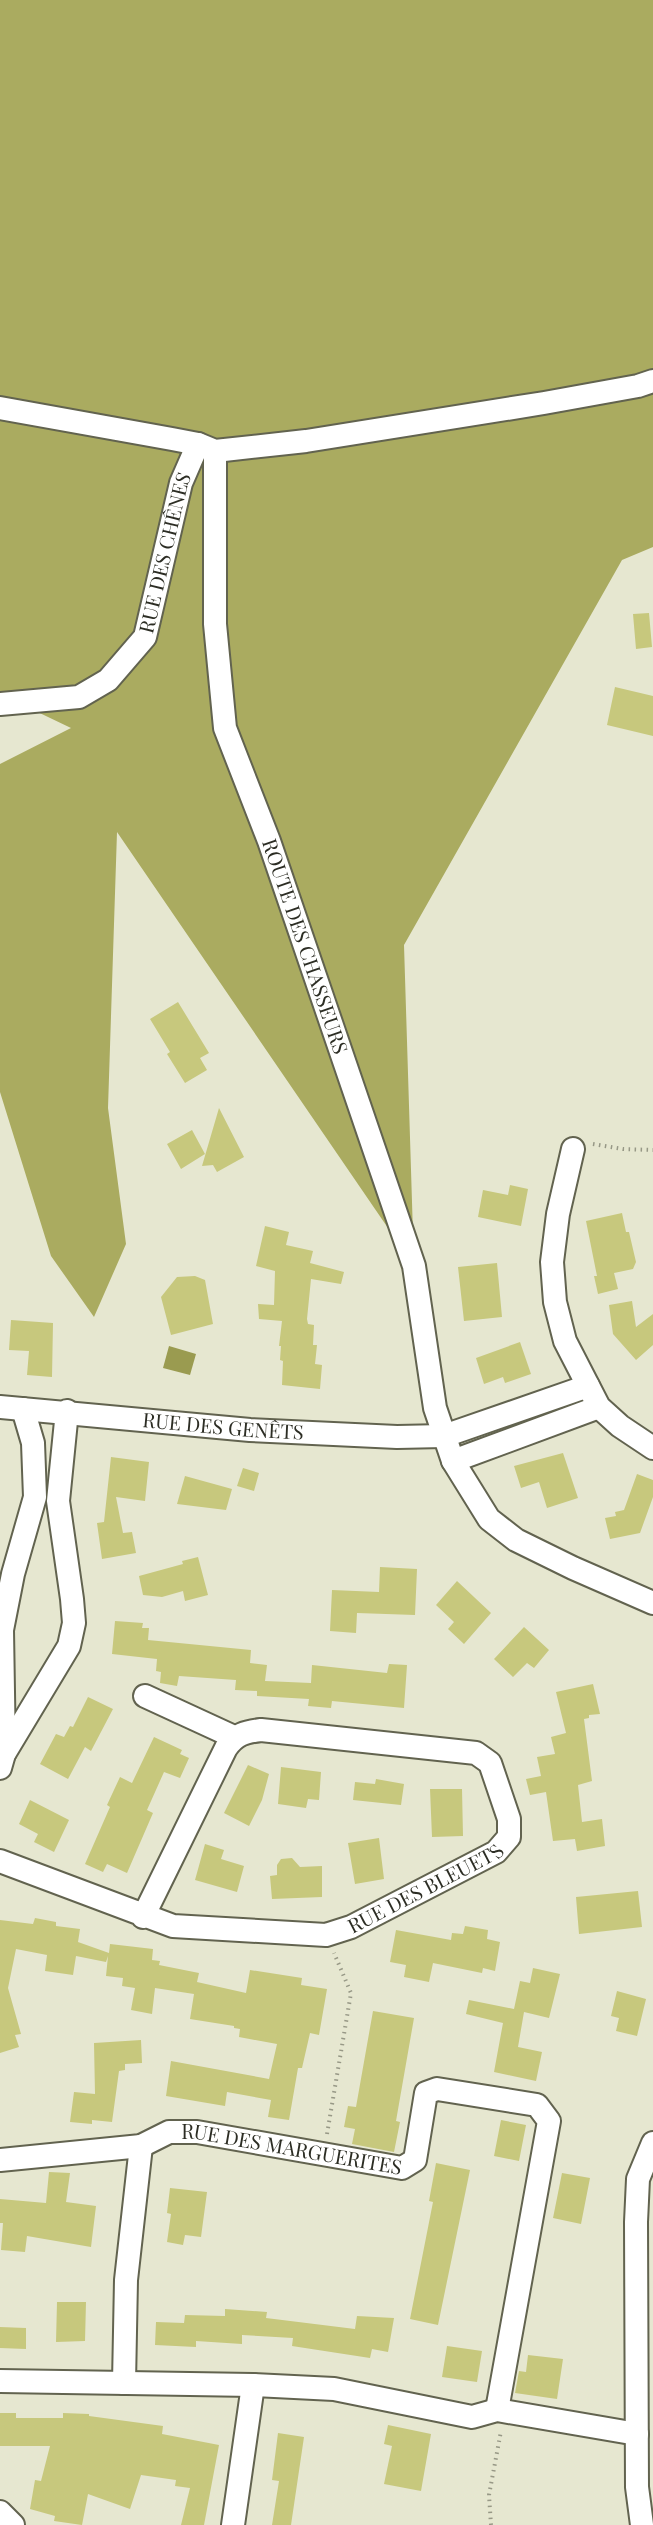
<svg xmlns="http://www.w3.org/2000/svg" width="653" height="2525" font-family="'Playfair Display',serif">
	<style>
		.forest { fill: #aaab60 }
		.water { fill: #9a9b50 }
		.building { fill: #c7c87d }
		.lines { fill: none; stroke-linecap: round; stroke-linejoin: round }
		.minor-casing { stroke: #62634f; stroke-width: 26 }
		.path { stroke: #979886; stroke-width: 4; stroke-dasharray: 1.5 4.5; stroke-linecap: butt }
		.minor { stroke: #fff; stroke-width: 22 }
		.labels { text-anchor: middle; stroke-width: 5; stroke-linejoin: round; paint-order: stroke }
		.street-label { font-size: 20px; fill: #2c2d24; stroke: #f3f4dd }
	</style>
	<rect width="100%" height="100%" fill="#e6e7d0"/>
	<path class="forest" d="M0 0H653V547L622 560 404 945 414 1266 117 832 108 1108 126 1244 94 1317 51 1256 0 1092V764L71 728 0 694Z"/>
	<path class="water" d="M169 1346 196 1354 190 1375 163 1368Z"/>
	<path class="building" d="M649 613 652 647 636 649 633 614Z
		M615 687 653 696V736L607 725Z
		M178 1002 209 1053 200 1058 207 1070 185 1083 167 1054 170 1052 150 1019Z
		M219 1108 244 1157 217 1172 213 1165 202 1166Z
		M192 1130 205 1154 181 1169 167 1144Z
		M510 1185 528 1189 521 1226 478 1217 483 1190 508 1195Z
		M622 1213 626 1232H629L636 1262 633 1269 614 1273 618 1289 598 1294 594 1276H597L586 1221Z
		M265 1226 289 1232 286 1245 313 1251 310 1263 344 1272 341 1284 311 1279 307 1319 308 1324 314 1325 313 1345H317L315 1364 322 1365 320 1389 282 1385 283 1361 280 1360 281 1346H279L282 1321 259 1319 258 1304 274 1305 275 1271 256 1266Z
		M497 1263 502 1317 464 1321 458 1267Z
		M195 1276 205 1280 213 1324 171 1335 161 1297 177 1277Z
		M632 1301 636 1327 653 1314V1345L636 1360 613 1334 609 1305Z
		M11 1320 53 1323 52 1377 27 1375 29 1351 9 1350Z
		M520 1342 531 1374 505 1383 503 1377 484 1384 476 1358Z
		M563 1453 578 1498 547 1508 539 1482 521 1488 514 1466Z
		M111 1457 149 1462 145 1501 116 1497 123 1533 132 1532 136 1553 102 1559 97 1523 104 1522Z
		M243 1468 259 1473 254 1491 237 1486Z
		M637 1474 653 1480V1497L640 1533 610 1539 605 1518 616 1516 615 1512 624 1510Z
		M185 1476 232 1489 226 1510 177 1504Z
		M198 1557 208 1595 185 1601 183 1591 162 1597 143 1595 139 1576 183 1564 182 1561Z
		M380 1567 417 1569 415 1615 357 1613 356 1633 330 1631 332 1590 379 1592Z
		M457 1581 491 1613 464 1644 448 1629 454 1622 436 1605Z
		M115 1621 143 1623 142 1628H149L148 1640 251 1650 250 1663 267 1665 265 1681 311 1683 312 1665 387 1673 389 1664 407 1665 404 1708 332 1701 331 1708 308 1706 309 1699 257 1696V1691L235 1690 236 1680 179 1676 177 1686 160 1683 161 1672 156 1671 157 1659 112 1654Z
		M524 1627 549 1650 534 1668 527 1663 513 1677 494 1659Z
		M593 1684 600 1714 589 1715V1718L584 1719 592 1781 578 1785 582 1822 602 1819 605 1846 577 1851 575 1839 553 1841 546 1792 530 1795 526 1779 541 1776 537 1757 555 1754 551 1737 566 1733 556 1692Z
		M88 1697 113 1709 91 1751 85 1747 68 1779 40 1764 56 1734 64 1737 70 1726 73 1727Z
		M154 1737 182 1750 180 1754 189 1758 180 1778 164 1772 147 1810 153 1813 127 1873 107 1864 103 1872 85 1864 110 1807 107 1805 120 1777 132 1783Z
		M248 1765 269 1774 262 1800 249 1826 224 1813Z
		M281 1767 321 1772 319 1800 308 1799 306 1808 278 1804Z
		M376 1779 404 1784 401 1805 353 1800 355 1782 375 1784Z
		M430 1789H462L463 1836 432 1837Z
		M30 1800 69 1820 54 1852 34 1842 38 1834 19 1824Z
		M379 1838 384 1879 355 1884 348 1843Z
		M205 1844 224 1850 221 1859 244 1866 237 1892 195 1880Z
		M292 1858 300 1867 322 1866V1897L272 1899 270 1876 277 1875V1865L281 1859Z
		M638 1891 642 1927 579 1934 576 1897Z
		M35 1918 56 1922V1926L80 1929 78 1942 109 1953 110 1944 153 1949 152 1960 160 1961 159 1965 199 1973 197 1982 246 1993 250 1970 302 1978 301 1985 327 1989 319 2035 310 2033 302 2068H298L289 2120 268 2117 271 2100 227 2092 225 2106 166 2096 171 2061 269 2079 277 2044 239 2037 240 2029 234 2028V2026L190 2019 194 1994 155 1988 152 2014 131 2010 135 1988 122 1986 123 1978 106 1976 108 1956 106 1962 76 1956 73 1975 45 1971 47 1955 16 1949 8 1988 21 2034 15 2035 19 2047 0 2053V1920L33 1924Z
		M465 1926 488 1930 487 1939 500 1942 495 1971 483 1968 482 1973 433 1963 429 1982 404 1977 406 1965 390 1962 396 1930 451 1940 452 1933 463 1934Z
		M533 1968 560 1974 549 2018 524 2012 518 2047 542 2052 536 2081 494 2072 503 2023 466 2014 469 2000 514 2009 520 1981 530 1983Z
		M617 1991 646 1999 637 2036 616 2031 619 2018 611 2016Z
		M373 2011 414 2018 396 2121 400 2122 394 2152 352 2144 355 2129 344 2127 348 2106 356 2107Z
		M141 2040 142 2063 125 2064V2070L119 2071 112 2122 92 2120V2124L70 2122 74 2092 95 2094 94 2043Z
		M501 2120 526 2125 519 2161 494 2156Z
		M436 2163 470 2170 438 2325 410 2319 433 2202 429 2201Z
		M49 2172 70 2173 66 2202 96 2206 91 2247 27 2236 25 2252 1 2250 3 2223H0V2199L46 2203Z
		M562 2173 590 2178 581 2224 553 2218Z
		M170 2188 207 2192 201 2237 185 2235 183 2245 167 2242 171 2214 167 2213Z
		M57 2302H86L85 2341 56 2342Z
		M225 2309 267 2312 266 2318 355 2329 357 2316 394 2318 388 2352 372 2349 370 2358 292 2346 293 2338 242 2335V2344L196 2341V2347L155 2345 156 2322 184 2323 185 2315 225 2316Z
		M0 2327 26 2328V2349L0 2348Z
		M447 2346 482 2351 477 2382 442 2377Z
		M528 2355 563 2359 557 2399 515 2393 519 2371 526 2372Z
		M0 2413H16V2418H63V2413L89 2414V2416L163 2426 162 2434 219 2445 204 2525H181L190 2488 175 2486 176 2480 141 2475 130 2509 88 2494 82 2525 54 2521 55 2516 30 2509 35 2480 41 2481 50 2446H0Z
		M388 2425 431 2434 421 2491 384 2484 392 2446 384 2444Z
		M278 2433 304 2437 291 2525H272L279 2481 272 2480Z"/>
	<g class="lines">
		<defs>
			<g id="minor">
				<path d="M0 408 172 439 198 444 215 451 306 441 544 403 638 386 653 381"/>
				<path id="s1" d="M215 451V624L225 728 269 841 414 1266 435 1408 453 1461 489 1519 516 1540 573 1568 653 1603"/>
				<path id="s2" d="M0 704 79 697 108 680 145 637 181 483 198 444"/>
				<path d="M573 1149 558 1214 552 1262 555 1302 565 1341 599 1407 620 1426 653 1448"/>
				<path id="s3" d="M0 1407 250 1430 397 1437 444 1436 588 1386"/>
				<path d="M453 1461 599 1407"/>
				<path d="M145 1696 234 1737"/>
				<path d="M4 1754 2 1630 13 1574 35 1497 33 1443 23 1409"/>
				<path d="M0 1768 4 1754 69 1646 74 1623 72 1599 58 1501 67 1411"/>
				<path id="s4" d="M0 1861 173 1926 326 1935 351 1927 496 1852 509 1837V1819L490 1763 476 1753 261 1730C245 1732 236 1734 226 1748L143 1917"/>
				<path id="s5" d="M0 2160 141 2146 169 2132H197L402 2168 415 2160 426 2093 437 2089 537 2105 549 2121 497 2410"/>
				<path d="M0 2381 253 2385 334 2389 472 2417 497 2410 637 2434"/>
				<path d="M124 2383 126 2280 141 2146"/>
				<path d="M0 2512 13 2525"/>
				<path d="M233 2525 253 2385"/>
				<path d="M642 2525 637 2487 636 2222 638 2179 653 2143"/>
			</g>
		</defs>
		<use href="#minor" class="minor-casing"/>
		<path class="path" d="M593 1144 623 1149 653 1150
			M327 2134 351 1993 334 1953
			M491 2525 489 2495 501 2431"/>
		<use href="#minor" class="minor"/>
	</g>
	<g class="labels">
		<g class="street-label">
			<text dy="7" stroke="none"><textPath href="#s2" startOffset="256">RUE DES CHÊNES</textPath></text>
			<text dy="7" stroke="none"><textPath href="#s1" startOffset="510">ROUTE DES CHASSEURS</textPath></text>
			<text dy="7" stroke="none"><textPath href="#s3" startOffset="224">RUE DES GENÊTS</textPath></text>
			<text dy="7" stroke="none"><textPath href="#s4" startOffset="448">RUE DES BLEUETS</textPath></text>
			<text dy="7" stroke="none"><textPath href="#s5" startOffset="297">RUE DES MARGUERITES</textPath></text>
		</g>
	</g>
</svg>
